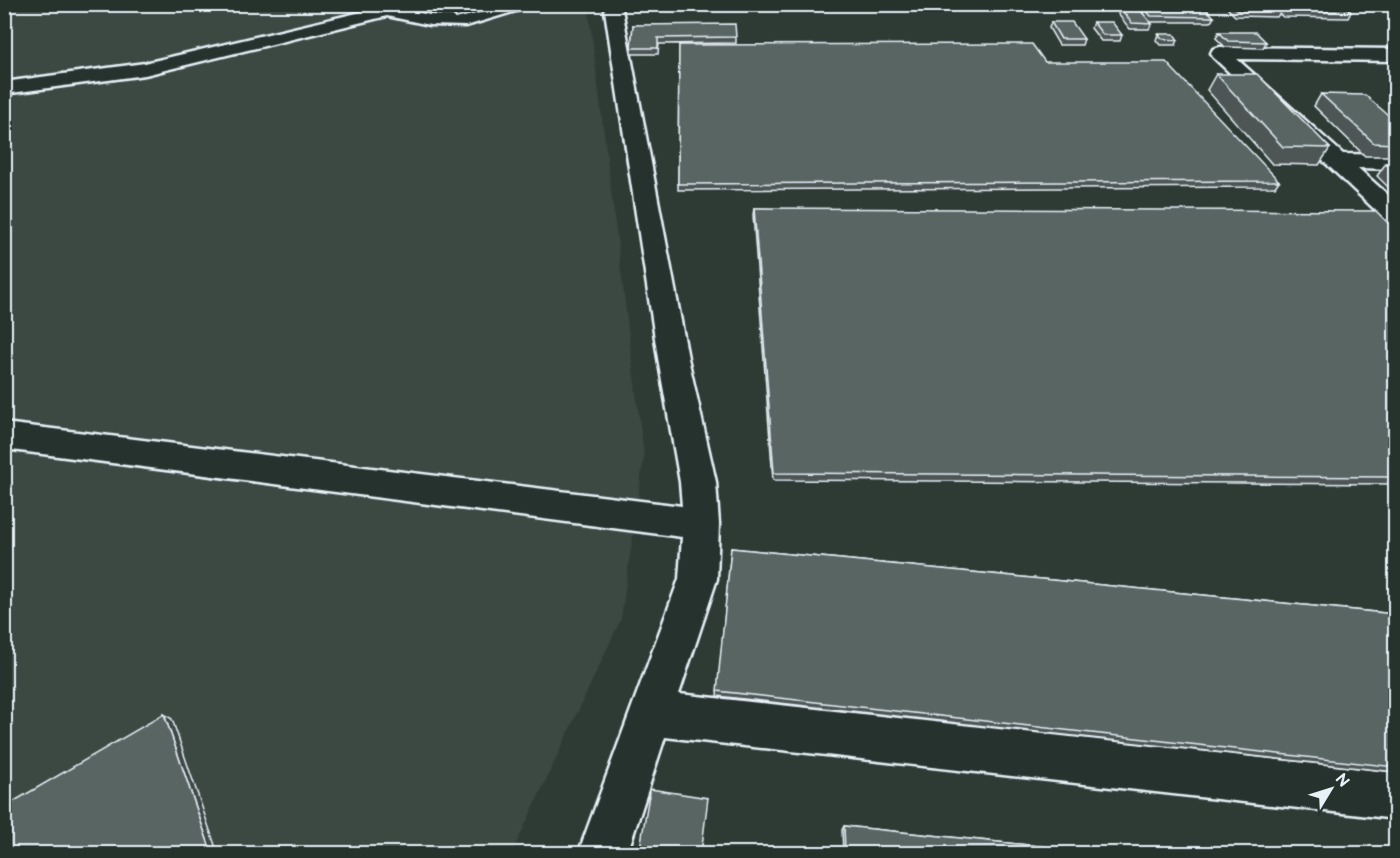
<svg xmlns="http://www.w3.org/2000/svg" width="1400" height="858" font-family="'Balsamiq Sans',sans-serif">
	<style>
		.built { fill: #3b4843 }
		.lines { fill: none; stroke-linecap: round; stroke-linejoin: round }
		.minor-casing { stroke: #e8f1f8; stroke-width: 5 }
		.minor { fill: #26332d; fill-rule: evenodd }
		.wall { fill: #4d5755; stroke: #e8f1f8; stroke-width: 1.5 }
		.shaded-wall { fill: #3e4745; stroke: #e8f1f8; stroke-width: 1.5 }
		.building { fill: #596563; stroke: #e8f1f8; stroke-width: 1.5 }
	</style>
	<rect width="100%" height="100%" fill="#2e3b35"/>
	<filter id="ink" filterUnits="userSpaceOnUse"><feTurbulence type="fractalNoise" baseFrequency=".0167" numOctaves="2"/><feDisplacementMap in="SourceGraphic" scale="12" xChannelSelector="R" yChannelSelector="G"/><feConvolveMatrix kernelMatrix="1 2 1 2 8 2 1 2 1" color-interpolation-filters="sRGB"/></filter>
	<g filter="url(#ink)">
		<path class="built" d="M5 5H588L644 456 621 619 512 853 5 854Z"/>
		<g class="lines">
			<defs>
				<path id="minor" d="M501 4H528L526 8 466 26 430 25 387 16 145 75 4 94V82L145 63 387 6 430 15 465 16Z
					M604 4H621L688 358 716 482 719 524 717 579 679 694 1396 773V819L665 737 627 854H578L679 579 682 537 4 449V423L682 506 680 482 658 358Z
					M1220 47 1396 49V61L1237 59 1343 154 1396 155V169L1358 168 1396 202V223L1387 221 1213 57 1211 53 1213 49Z"/>
			</defs>
			<use href="#minor" class="minor-casing"/>
			<use href="#minor" class="minor"/>
		</g>
		<path class="wall" d="M440 4H500V7L456 18Z
			M1229 4H1273L1275 7 1276 5 1273 4H1341L1351 12 1348 18 1283 17 1279 14 1277 17 1235 16 1228 9 1230 5Z
			M1395 4V5L1349 4Z
			M1120 8 1143 13 1145 9 1214 17 1211 22H1150L1152 24 1149 29H1130L1118 14Z
			M1051 22 1084 39 1082 45H1059L1049 28Z
			M1093 22 1122 35 1120 41H1101L1091 28Z
			M633 25 736 37V43L659 44 658 54H631V48Z
			M1219 32 1266 42 1263 48 1225 47 1216 38Z
			M1158 34 1178 40 1176 45H1160L1156 40Z
			M679 45 1045 62 1279 181 1275 187 678 190Z
			M1216 74 1330 148 1319 165 1272 164 1207 90Z
			M1321 94 1395 121V156H1365L1314 106Z
			M1386 163 1395 164V194L1377 176Z
			M754 208 1395 230V484L773 480 753 215Z
			M731 548 1395 614V772L717 696Z
			M844 826 1116 854H843L842 830Z"/>
		<path class="shaded-wall" d="M464 4H500V7L456 18 453 7Z
			M164 714 172 719 218 854H212Z"/>
		<path class="building" d="M450 4H464L453 7Z
			M1231 4H1273L1280 11H1238Z
			M1278 4 1342 5 1351 12 1286 11Z
			M1120 8 1139 9 1152 24 1132 23Z
			M1145 9 1207 10 1214 17 1151 16Z
			M1051 22H1072L1084 39H1061Z
			M1093 22H1112L1122 35H1103Z
			M735 24 736 37 658 38V48H631L633 25Z
			M1219 32H1256L1266 42 1228 41Z
			M1158 34H1174L1178 40 1163 39Z
			M1032 44 1045 62H1166L1279 181 678 184 679 45Z
			M1216 74H1257L1330 148 1283 147Z
			M1321 94 1365 95 1395 121V144L1374 143Z
			M1386 163 1395 164V172Z
			M754 208 1376 211 1395 230V477L774 473Z
			M731 548 1395 614V767L717 691Z
			M164 714 212 854H4V807Z
			M650 789 708 798 701 854H639Z
			M844 826 1116 854H845Z"/>
	</g>
	<rect width="1400" height="858" fill="none" stroke="#26332d" stroke-width="24"/>
	<rect x="12" y="12" width="1376" height="834" fill="none" stroke="#e8f1f8" stroke-width="2" filter="url(#ink)"/>
	<g transform="translate(1331 789) rotate(52)" stroke="#26332d" stroke-width="4.5" paint-order="stroke">
	<path d="M0-4.5L10 22L0 15L-10 22Z" fill="#e8f1f8"/>
	<text y="-9" font-size="16" font-weight="bold" text-anchor="middle" fill="#e8f1f8">N</text>
	</g>
</svg>
